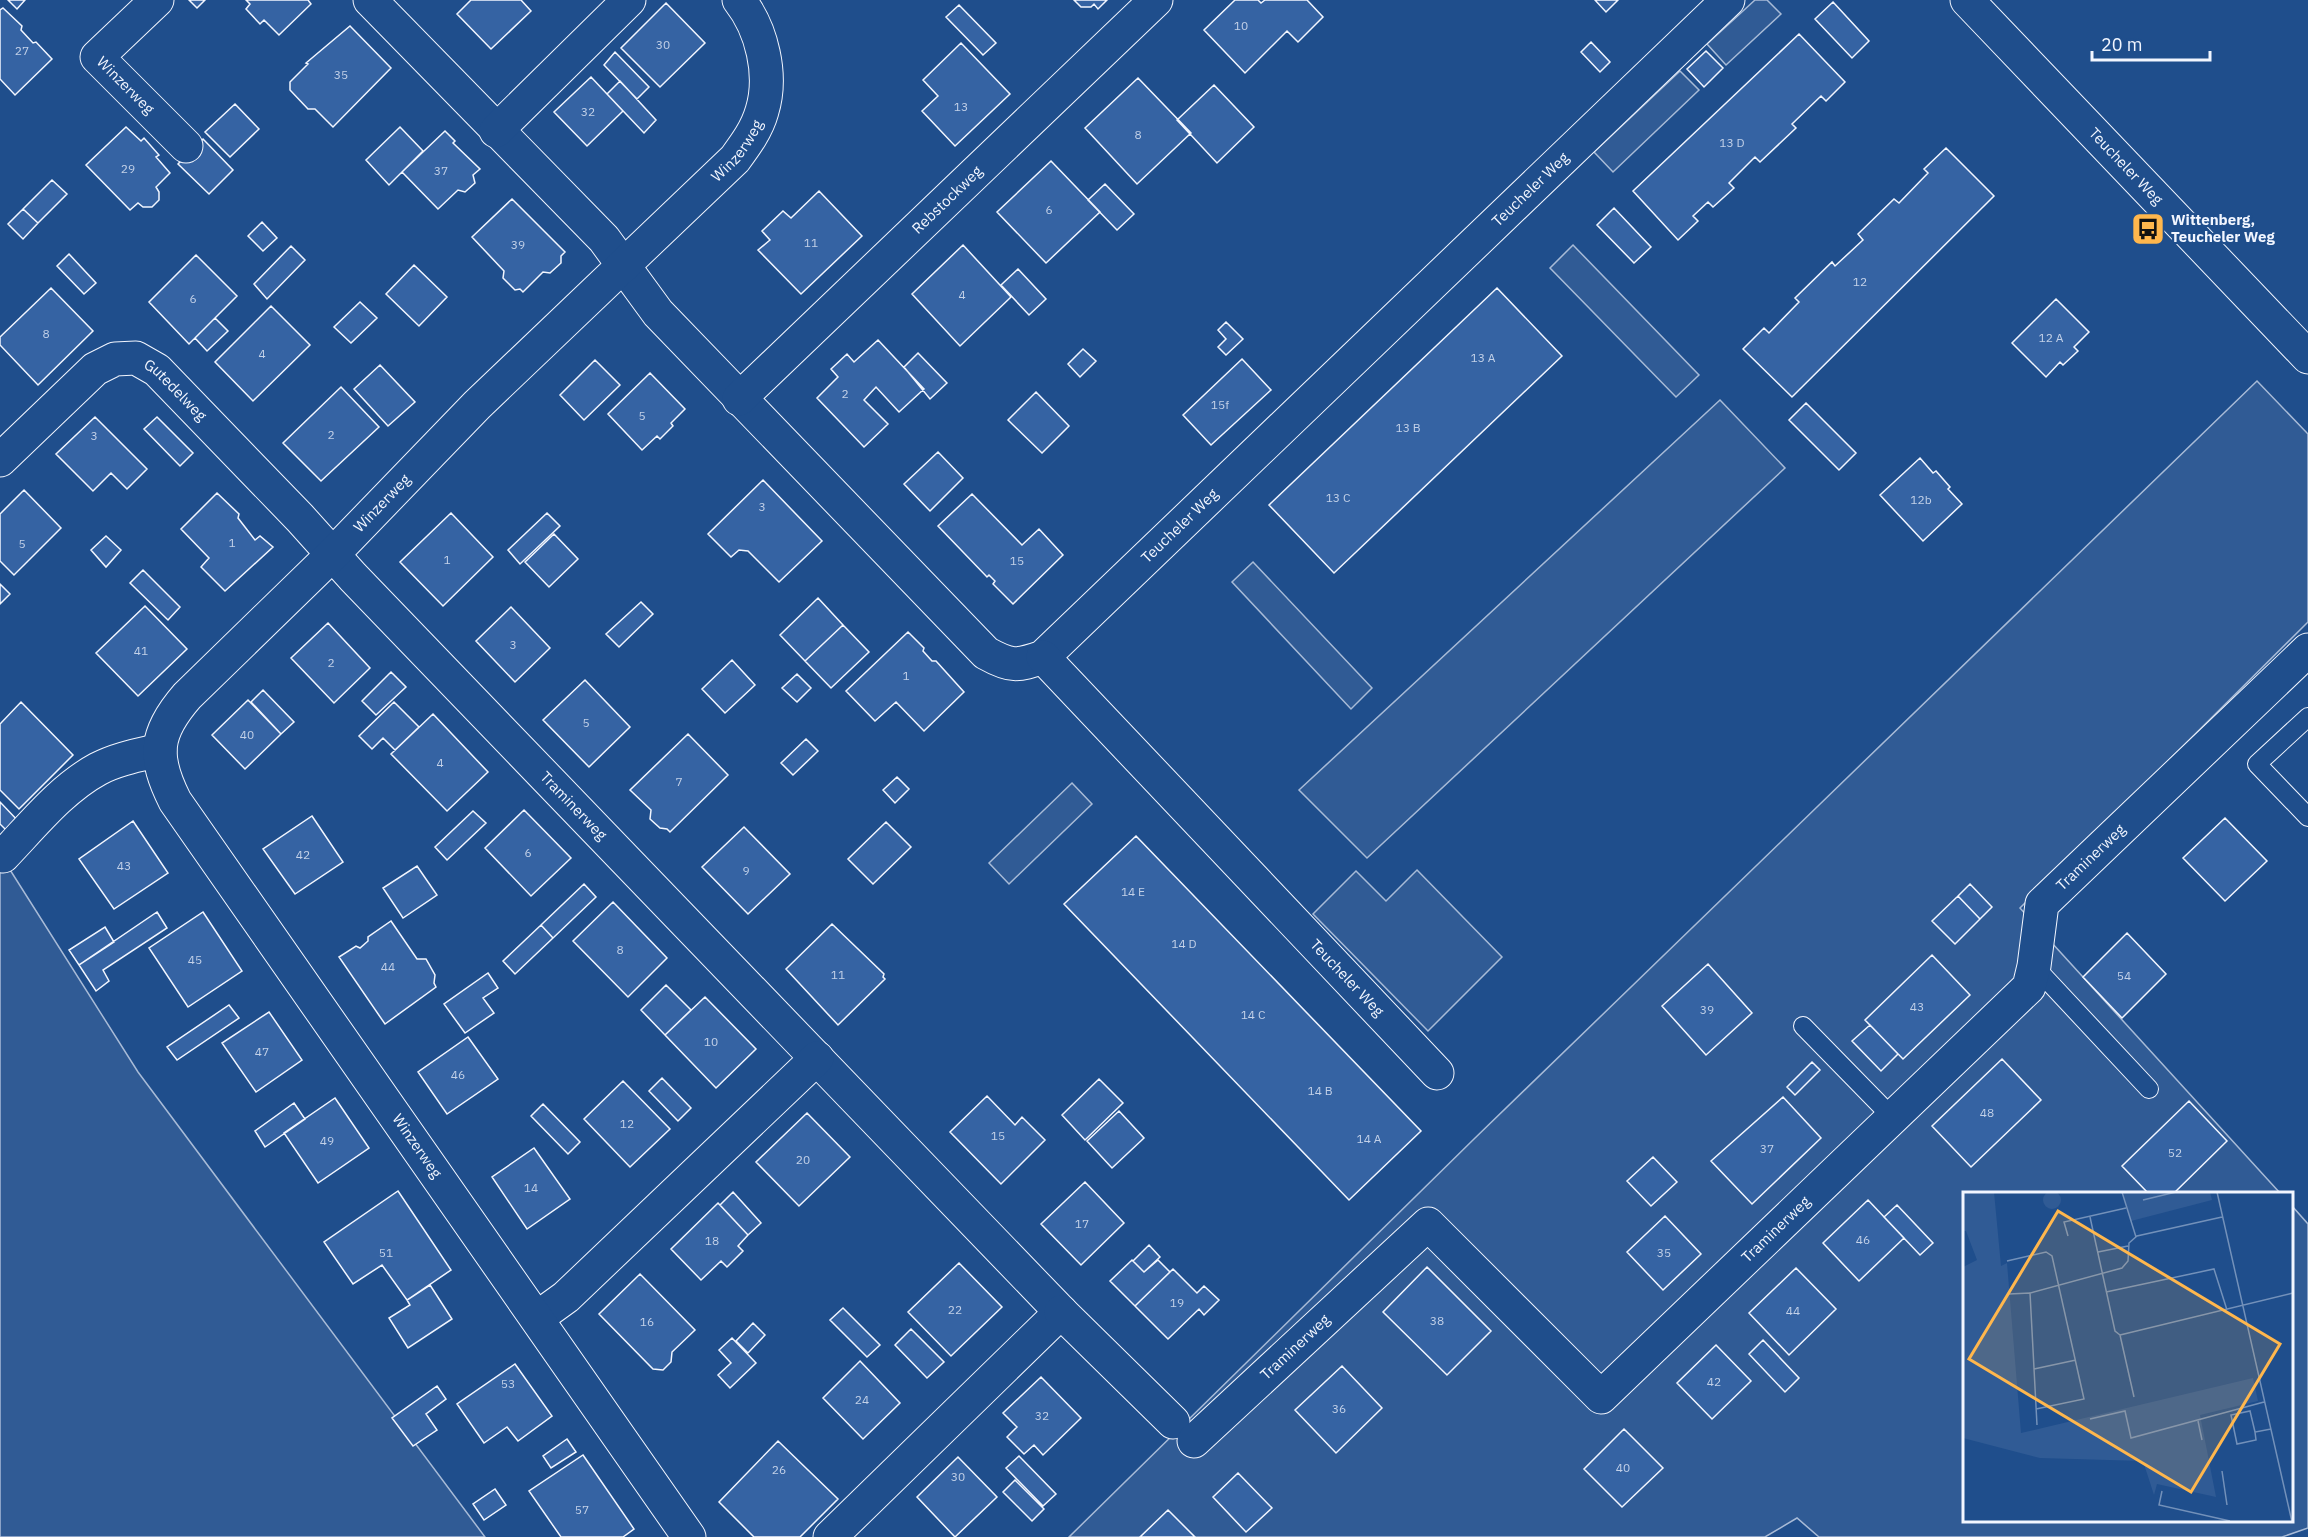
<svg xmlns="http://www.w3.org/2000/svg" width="2308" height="1537" font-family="'IBM Plex Sans',sans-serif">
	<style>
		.built { fill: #305b95; stroke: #a8bbd7; stroke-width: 1.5 }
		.building { fill: #3563a3; stroke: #f2f6ff; stroke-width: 1.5 }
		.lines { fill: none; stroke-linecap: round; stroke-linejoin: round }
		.service-casing { stroke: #f2f6ff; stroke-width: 20 }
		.minor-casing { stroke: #f2f6ff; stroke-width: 35 }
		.service { stroke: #1f4e8c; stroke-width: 18 }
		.minor { stroke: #1f4e8c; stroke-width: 33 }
		.labels { text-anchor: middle; stroke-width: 4.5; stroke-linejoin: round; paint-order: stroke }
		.number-label { font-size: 12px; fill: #c3d1e8 }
		.street-label { font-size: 15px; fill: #f2f6ff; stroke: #1f4e8c }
		.poi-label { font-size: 15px; font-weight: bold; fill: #f2f6ff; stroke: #1f4e8c; text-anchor: start }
		.inset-road { fill: none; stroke: #7391ba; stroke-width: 1.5 }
		.view { fill: #ffb74d; fill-opacity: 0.15; stroke: #ffb74d; stroke-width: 3 }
		.inset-edge { fill: none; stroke: #f2f6ff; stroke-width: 3 }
	</style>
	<rect width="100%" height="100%" fill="#1f4e8c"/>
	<path class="built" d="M1755 0H1767L1781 14 1726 65 1707 44Z
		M1680 71 1699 90 1613 172 1594 152Z
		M1573 245 1699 375 1676 397 1550 268Z
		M2257 381 2308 434V622L2020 908 2280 1193 1964 1194V1520H2292V1206L2308 1224V1528L2282 1537H1819L1797 1518 1765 1537H1069L1474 1139Z
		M1720 400 1785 468 1367 858 1299 790Z
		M1253 562 1372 688 1351 709 1232 582Z
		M1072 783 1092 804 1009 884 989 863Z
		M0 854 138 1072 485 1537H0Z
		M1417 870 1502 957 1428 1031 1313 914 1356 871 1386 901Z"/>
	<path class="building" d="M8 0H25L17 9Z
		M189 0H205L197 8Z
		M246 0H308L311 4 279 35 264 20 260 24 246 9 250 4Z
		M471 0H521L531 11 491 49 457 14Z
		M1074 0H1107L1098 9 1094 4 1091 7H1081Z
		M1235 0H1258L1261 3 1265 0H1307L1323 17 1298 42 1287 31 1245 73 1204 30Z
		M1595 0H1618L1606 12Z
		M1833 2 1869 41 1852 58 1815 19Z
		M666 3 705 43 660 87 621 48Z
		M959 5 996 43 983 55 946 17Z
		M3 8 22 26 21 30 33 43 36 42 52 59 15 95 0 79V10Z
		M350 26 391 68 333 127 315 109H308L290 90V82L308 64 306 63Z
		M1799 34 1845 82 1826 101 1821 96 1792 124 1796 128 1760 162 1755 157 1729 183 1734 188 1713 207 1708 202 1693 216 1698 221 1678 240 1633 191Z
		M1591 42 1610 62 1600 72 1581 52Z
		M961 43 1010 94 955 146 922 111 938 96 923 80Z
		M1706 51 1723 68 1704 87 1687 69Z
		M615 52 649 87 637 99 604 65Z
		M591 77 623 111 587 146 554 112Z
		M1138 78 1191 133 1137 184 1085 128Z
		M620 81 656 120 644 133 607 94Z
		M1214 85 1254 127 1217 163 1177 120Z
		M235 104 259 129 230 157 205 132Z
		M126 127 141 141 144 138 159 155 156 157 170 173 156 187 159 192V200L152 207H143L138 203 130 210 86 165Z
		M400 127 423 151 389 185 366 160Z
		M445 131 455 141 453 143 480 169 473 175 475 183 465 192 458 190 438 209 402 172Z
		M203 139 233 170 209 194 178 164Z
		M1946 148 1994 196 1792 397 1743 349 1764 328 1769 333 1799 302 1795 298 1832 262 1835 266 1863 240 1858 234 1894 199 1899 203 1928 173 1924 169Z
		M1051 161 1100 212 1046 263 997 212Z
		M52 180 67 194 38 223 23 209Z
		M1105 184 1134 214 1117 230 1088 200Z
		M819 191 862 236 801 294 758 250 770 240 762 231 783 211 791 218Z
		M512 199 565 252 561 256V263L550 273 543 272 523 292 520 289 515 290 503 278 504 271 472 237Z
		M1614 208 1651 247 1634 263 1597 225Z
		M23 209 38 223 23 239 8 224Z
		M262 222 277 238 263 251 248 236Z
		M963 245 1011 297 960 346 912 294Z
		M291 246 305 260 267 299 254 284Z
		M69 254 96 283 84 294 57 266Z
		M196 255 237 296 189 344 149 302Z
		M414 265 447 297 419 326 386 294Z
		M1018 269 1046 299 1029 315 1001 285Z
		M51 288 93 331 38 385 0 345V337Z
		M1497 288 1562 356 1334 573 1269 505Z
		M2056 299 2089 332 2074 347 2078 351 2063 365 2060 362 2046 377 2012 343Z
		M360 302 377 318 351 343 334 327Z
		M271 306 310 345 253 401 215 362Z
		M215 318 228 331 207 351 195 338Z
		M1226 322 1243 339 1226 355 1218 347 1226 339 1218 330Z
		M878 340 924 389 899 412 876 387 864 400 888 424 864 447 817 398 838 377 831 369 847 354 854 362Z
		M1083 349 1096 361 1080 377 1068 364Z
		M918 353 947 383 930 399 904 367Z
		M1242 359 1271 390 1211 445 1183 415Z
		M595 360 620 385 584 420 560 395Z
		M380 365 415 402 388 426 354 389Z
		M650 373 685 409 671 423 673 426 660 439 657 436 642 450 608 414Z
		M341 387 379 427 321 481 283 443Z
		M1036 392 1069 426 1042 453 1008 420Z
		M1806 403 1856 453 1839 470 1789 420Z
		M95 417 147 469 127 489 111 473 93 491 56 454Z
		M157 417 193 453 180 466 144 429Z
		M938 452 963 478 930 511 904 484Z
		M1920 458 1933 473 1936 471 1950 487 1948 489 1962 504 1923 541 1880 495Z
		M763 480 822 541 779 582 748 551 739 550 731 557 708 534Z
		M24 490 61 528 14 575 0 561V514Z
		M217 493 239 514 238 518 255 540 260 536 273 547 225 591 201 567 209 558 181 529Z
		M972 494 1022 545 1039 529 1063 555 1013 604 993 584 995 581 989 575 987 577 938 526Z
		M451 513 493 557 443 606 400 562Z
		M547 513 560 526 520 564 508 550Z
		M554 534 578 559 549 587 525 562Z
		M106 536 121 550 106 567 91 550Z
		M143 570 180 607 168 620 130 583Z
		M0 584 10 594 0 604Z
		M818 598 843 625 805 661 780 635Z
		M641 602 653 614 619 647 606 634Z
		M145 606 187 649 138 696 96 653Z
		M511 607 550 648 515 682 476 641Z
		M328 623 370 668 334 703 291 658Z
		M843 625 869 652 831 688 805 661Z
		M908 632 924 648 923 651 932 661H936L964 692 924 731 896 702 875 721 846 691Z
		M732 660 755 685 725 713 702 689Z
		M391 672 406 687 376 715 362 701Z
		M797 674 811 688 797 702 782 688Z
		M585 680 630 727 589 767 543 720Z
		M263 690 294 722 281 734 251 702Z
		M248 700 281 734 245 769 212 735Z
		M21 702 73 755 19 809 0 790V724Z
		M394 702 419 727 395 750 383 738 372 749 359 736Z
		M433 714 488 772 447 811 391 754Z
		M688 734 728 775 670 832 667 829 660 828 650 819 651 810 630 790Z
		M806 739 818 751 793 775 781 763Z
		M897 777 909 789 895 803 883 790Z
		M0 802 21 824 11 835 0 824Z
		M524 810 571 858 531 896 485 848Z
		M473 811 486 823 447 860 435 847Z
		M312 816 343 862 295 894 263 849Z
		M2225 818 2267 861 2225 901 2183 858Z
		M133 821 168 873 114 909 79 859Z
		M886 822 911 847 873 884 848 859Z
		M744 827 790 874 748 914 702 867Z
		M1136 836 1421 1131 1349 1200 1064 904Z
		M417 866 437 895 403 918 383 888Z
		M584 884 596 897 553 938 541 925Z
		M1970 884 1992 907 1980 919 1958 896Z
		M1958 896 1980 919 1955 944 1932 921Z
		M613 902 667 958 628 997 573 941Z
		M157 912 167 928 103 970 109 981 96 991 79 965Z
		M203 912 242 971 188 1007 149 948Z
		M391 921 417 959H426L435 975 434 983 436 987 385 1024 339 957 356 946 360 948 368 941V937Z
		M832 924 884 974 883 977 885 979 838 1025 786 969Z
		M541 925 553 938 515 974 503 961Z
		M105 927 114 942 79 965 69 950Z
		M2127 933 2166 974 2122 1018 2083 977Z
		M1932 955 1970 995 1903 1059 1865 1020Z
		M1708 964 1752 1013 1706 1055 1662 1006Z
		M488 973 498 988 483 998 494 1013 465 1033 444 1004Z
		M666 985 691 1010 665 1035 641 1010Z
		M705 997 756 1049 716 1088 665 1035Z
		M229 1005 239 1018 177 1060 167 1047Z
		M269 1012 302 1060 256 1092 222 1043Z
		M1870 1025 1898 1054 1881 1071 1852 1041Z
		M468 1037 498 1079 447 1114 418 1072Z
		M2002 1059 2041 1100 1971 1167 1932 1126Z
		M1812 1062 1820 1070 1795 1095 1787 1087Z
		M662 1078 691 1108 678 1121 649 1091Z
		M1099 1079 1123 1103 1085 1140 1062 1115Z
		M623 1081 670 1129 630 1167 584 1119Z
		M987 1096 1015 1125 1022 1117 1045 1140 1001 1184 950 1132Z
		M1783 1097 1821 1138 1752 1204 1711 1161Z
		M335 1098 369 1148 318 1183 284 1133Z
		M2189 1101 2227 1141 2173 1194H2149L2122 1166Z
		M294 1103 305 1119 265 1147 255 1131Z
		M543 1104 580 1142 568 1154 531 1116Z
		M1119 1111 1144 1138 1112 1168 1087 1141Z
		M807 1113 850 1157 799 1206 756 1162Z
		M534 1148 570 1199 527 1229 492 1177Z
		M1653 1157 1677 1182 1651 1206 1627 1181Z
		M1085 1182 1124 1223 1081 1265 1041 1224Z
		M398 1191 451 1270 407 1300 382 1265 353 1284 324 1242Z
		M733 1192 761 1223 748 1235 720 1205Z
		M1868 1200 1904 1238 1859 1281 1823 1243Z
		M718 1203 748 1235 738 1246 743 1251 727 1267 721 1261 701 1280 671 1249Z
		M1897 1205 1933 1243 1920 1255 1884 1217Z
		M1665 1216 1701 1254 1663 1290 1627 1252Z
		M1149 1245 1160 1257 1144 1272 1133 1261Z
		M1132 1260 1144 1272 1158 1260 1170 1272 1135 1306 1110 1281Z
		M959 1263 1002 1307 951 1356 908 1312Z
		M1427 1267 1491 1331 1447 1375 1383 1312Z
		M1796 1268 1836 1309 1789 1355 1749 1313Z
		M1173 1269 1197 1293 1204 1286 1219 1300 1204 1315 1199 1309 1168 1339 1135 1306Z
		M640 1274 695 1330 672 1352 671 1362 663 1370 653 1369 599 1314Z
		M430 1285 452 1319 408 1348 389 1318 410 1305 407 1300Z
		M843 1308 880 1345 867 1357 830 1320Z
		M753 1323 765 1335 748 1353 736 1341Z
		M911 1329 944 1362 927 1378 895 1345Z
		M732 1338 756 1363 730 1388 718 1375 731 1363 719 1350Z
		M1763 1340 1799 1378 1785 1392 1749 1354Z
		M1716 1345 1751 1381 1712 1419 1677 1383Z
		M860 1361 900 1403 863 1439 823 1398Z
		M515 1364 552 1416 518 1441 507 1427 484 1443 457 1404Z
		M1342 1366 1382 1408 1336 1453 1295 1410Z
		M1041 1377 1081 1418 1043 1455 1034 1445 1024 1454 1007 1437 1017 1427 1003 1413Z
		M437 1386 446 1399 426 1414 437 1430 413 1446 392 1418Z
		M1624 1429 1663 1468 1622 1507 1584 1469Z
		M567 1439 576 1452 551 1468 543 1456Z
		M778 1441 838 1499 800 1537H754L719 1502Z
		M583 1455 634 1529 623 1537H561L529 1491Z
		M1019 1456 1056 1494 1043 1506 1006 1468Z
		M958 1457 997 1497 955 1537 917 1497Z
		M1238 1473 1272 1508 1246 1532 1213 1497Z
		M1015 1480 1044 1509 1032 1521 1003 1492Z
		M495 1489 506 1505 484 1520 473 1504Z
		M1168 1510 1195 1537H1140Z"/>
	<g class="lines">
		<defs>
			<path id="service" d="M2308 717 2257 764 2308 817
				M2034 966 2149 1089
				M1803 1026 1893 1118"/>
			<g id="minor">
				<path id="s1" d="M157 0 97 57 186 146"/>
				<path id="s2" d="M370 0 604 239 658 313 986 653C1011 667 1017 666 1043 657L1728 0"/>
				<path id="s3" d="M1967 0 2308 357"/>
				<path d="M496 131 629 0"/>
				<path id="s4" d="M739 399 1156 0"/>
				<path id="s5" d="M0 460 95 369 115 359 136 358 157 370 300 518 353 577 1061 1312 830 1537"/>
				<path id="s6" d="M1043 657 1437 1073"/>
				<path d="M3 856C32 826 61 789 98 769 117 759 139 755 160 750"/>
				<path d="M1061 1312 1173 1422"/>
				<path d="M537 1318 566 1297 817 1058"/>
				<path id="s7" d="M1194 1441 1428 1224 1601 1397 2029 987 2034 966 2042 904 2308 650"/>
				<path id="s8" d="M689 1537 175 801C153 757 154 734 187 696L333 554 477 405 735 159C746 144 757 129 762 111 773 75 762 29 739 0"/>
			</g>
		</defs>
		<use href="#service" class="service-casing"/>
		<use href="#minor" class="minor-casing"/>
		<use href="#service" class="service"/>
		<use href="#minor" class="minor"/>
	</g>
	<defs>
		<symbol id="bus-square" viewBox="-11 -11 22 22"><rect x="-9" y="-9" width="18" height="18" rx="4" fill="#ffb74d" stroke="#1f4e8c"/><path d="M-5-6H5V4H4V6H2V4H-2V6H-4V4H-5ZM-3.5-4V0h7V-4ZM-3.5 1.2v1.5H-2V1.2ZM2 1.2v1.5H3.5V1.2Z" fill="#111"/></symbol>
	</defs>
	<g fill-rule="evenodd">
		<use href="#bus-square" x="2129" y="210" width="38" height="38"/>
	</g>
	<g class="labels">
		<g class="number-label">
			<text x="1241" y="30">10</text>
			<text x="663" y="49">30</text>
			<text x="22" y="55">27</text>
			<text x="341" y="79">35</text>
			<text x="961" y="111">13</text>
			<text x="588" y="116">32</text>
			<text x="1138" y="139">8</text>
			<text x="1732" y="147">13 D</text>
			<text x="128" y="173">29</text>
			<text x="441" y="175">37</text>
			<text x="1049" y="214">6</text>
			<text x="811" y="247">11</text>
			<text x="518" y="249">39</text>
			<text x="1860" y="286">12</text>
			<text x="962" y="299">4</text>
			<text x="193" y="303">6</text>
			<text x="46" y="338">8</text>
			<text x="2051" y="342">12 A</text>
			<text x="262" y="358">4</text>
			<text x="1483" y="362">13 A</text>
			<text x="845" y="398">2</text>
			<text x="1220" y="409">15f</text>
			<text x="642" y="420">5</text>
			<text x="1408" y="432">13 B</text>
			<text x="331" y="439">2</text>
			<text x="94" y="440">3</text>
			<text x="1338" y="502">13 C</text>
			<text x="1921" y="504">12b</text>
			<text x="762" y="511">3</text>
			<text x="232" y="547">1</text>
			<text x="22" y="548">5</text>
			<text x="447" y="564">1</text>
			<text x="1017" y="565">15</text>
			<text x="513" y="649">3</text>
			<text x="141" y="655">41</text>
			<text x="331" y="667">2</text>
			<text x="906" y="680">1</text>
			<text x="586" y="727">5</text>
			<text x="247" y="739">40</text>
			<text x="440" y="767">4</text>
			<text x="679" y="786">7</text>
			<text x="528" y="857">6</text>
			<text x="303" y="859">42</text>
			<text x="124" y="870">43</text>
			<text x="746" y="875">9</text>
			<text x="1133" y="896">14 E</text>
			<text x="1184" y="948">14 D</text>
			<text x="620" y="954">8</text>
			<text x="195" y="964">45</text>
			<text x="388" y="971">44</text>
			<text x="838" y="979">11</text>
			<text x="2124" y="980">54</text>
			<text x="1917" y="1011">43</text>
			<text x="1707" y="1014">39</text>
			<text x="1253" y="1019">14 C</text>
			<text x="711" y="1046">10</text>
			<text x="262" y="1056">47</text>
			<text x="458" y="1079">46</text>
			<text x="1320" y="1095">14 B</text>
			<text x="1987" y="1117">48</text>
			<text x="627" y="1128">12</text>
			<text x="998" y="1140">15</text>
			<text x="1369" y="1143">14 A</text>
			<text x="327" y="1145">49</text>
			<text x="1767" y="1153">37</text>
			<text x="2175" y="1157">52</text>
			<text x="803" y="1164">20</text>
			<text x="531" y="1192">14</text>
			<text x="1082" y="1228">17</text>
			<text x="1863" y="1244">46</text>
			<text x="712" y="1245">18</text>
			<text x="386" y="1257">51</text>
			<text x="1664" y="1257">35</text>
			<text x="1177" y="1307">19</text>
			<text x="955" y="1314">22</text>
			<text x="1793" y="1315">44</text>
			<text x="1437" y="1325">38</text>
			<text x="647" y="1326">16</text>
			<text x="1714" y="1386">42</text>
			<text x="508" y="1388">53</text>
			<text x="862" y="1404">24</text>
			<text x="1339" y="1413">36</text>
			<text x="1042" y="1420">32</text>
			<text x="1623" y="1472">40</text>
			<text x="779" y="1474">26</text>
			<text x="958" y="1481">30</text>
			<text x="582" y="1514">57</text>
		</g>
		<g class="street-label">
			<text dy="5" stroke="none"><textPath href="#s1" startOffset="123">Winzerweg</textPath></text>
			<text dy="5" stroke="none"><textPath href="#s8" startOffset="1788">Winzerweg</textPath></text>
			<text dy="5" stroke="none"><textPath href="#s3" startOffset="230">Teucheler Weg</textPath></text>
			<text dy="5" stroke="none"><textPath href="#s2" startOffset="1634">Teucheler Weg</textPath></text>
			<text dy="5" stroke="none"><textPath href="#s4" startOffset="288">Rebstockweg</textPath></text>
			<text dy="5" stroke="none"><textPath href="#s5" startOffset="226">Gutedelweg</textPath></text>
			<text dy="5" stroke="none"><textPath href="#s8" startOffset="1287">Winzerweg</textPath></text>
			<text dy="5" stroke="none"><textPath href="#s2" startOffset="1148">Teucheler Weg</textPath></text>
			<text dy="5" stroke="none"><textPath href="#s5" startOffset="802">Traminerweg</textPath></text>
			<text dy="5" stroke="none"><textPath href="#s7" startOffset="1308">Traminerweg</textPath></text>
			<text dy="5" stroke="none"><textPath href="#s6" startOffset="442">Teucheler Weg</textPath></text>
			<text transform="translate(417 1146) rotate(55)" y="5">Winzerweg</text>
			<text dy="5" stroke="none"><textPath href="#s7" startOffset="806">Traminerweg</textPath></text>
			<text dy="5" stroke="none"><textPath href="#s7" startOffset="138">Traminerweg</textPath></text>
		</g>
		<g class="poi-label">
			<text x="2171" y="225">Wittenberg,<tspan x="2171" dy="17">Teucheler Weg</tspan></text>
		</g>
	</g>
	<g transform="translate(1963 1192)">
		<rect width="330" height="330" fill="#1f4e8c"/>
		<path d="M80 8a9 9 0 1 1 18 0a9 9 0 1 1-18 0ZM0 0H31L38 74 44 71 58 241 290 186 295 209 237 223 253 305 194 292 191 303 180 269 77 266 0 246V75L14 68 3 39H0ZM160 0H247L249 8 168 29Z" fill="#305b95"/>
		<path class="inset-road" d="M159 0 173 45M254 0 329 330M180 8 213 0M127 25 152 139 157 143M105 44 101 30 163 16M135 60 165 54M44 69 83 60 89 64 121 207 73 217M143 100 251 77 264 118M46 102 67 101M157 143 330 101M157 143 171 205M71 177 113 168M127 227 162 219 168 246 301 210M235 229 239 248M74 233 67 101 159 76 165 69 166 51 174 44 259 25M292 240 287 219 268 223 274 252 293 248 292 240 308 237M259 279 264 313M199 299 196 313 267 329"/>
		<path class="view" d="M95 19 317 152 228 300 6 167Z"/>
		<rect width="330" height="330" class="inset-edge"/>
	</g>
	<path d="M2092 51v9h118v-9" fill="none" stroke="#f2f6ff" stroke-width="3"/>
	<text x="2101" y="51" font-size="18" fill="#f2f6ff" stroke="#1f4e8c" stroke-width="4.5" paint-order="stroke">20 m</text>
</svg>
